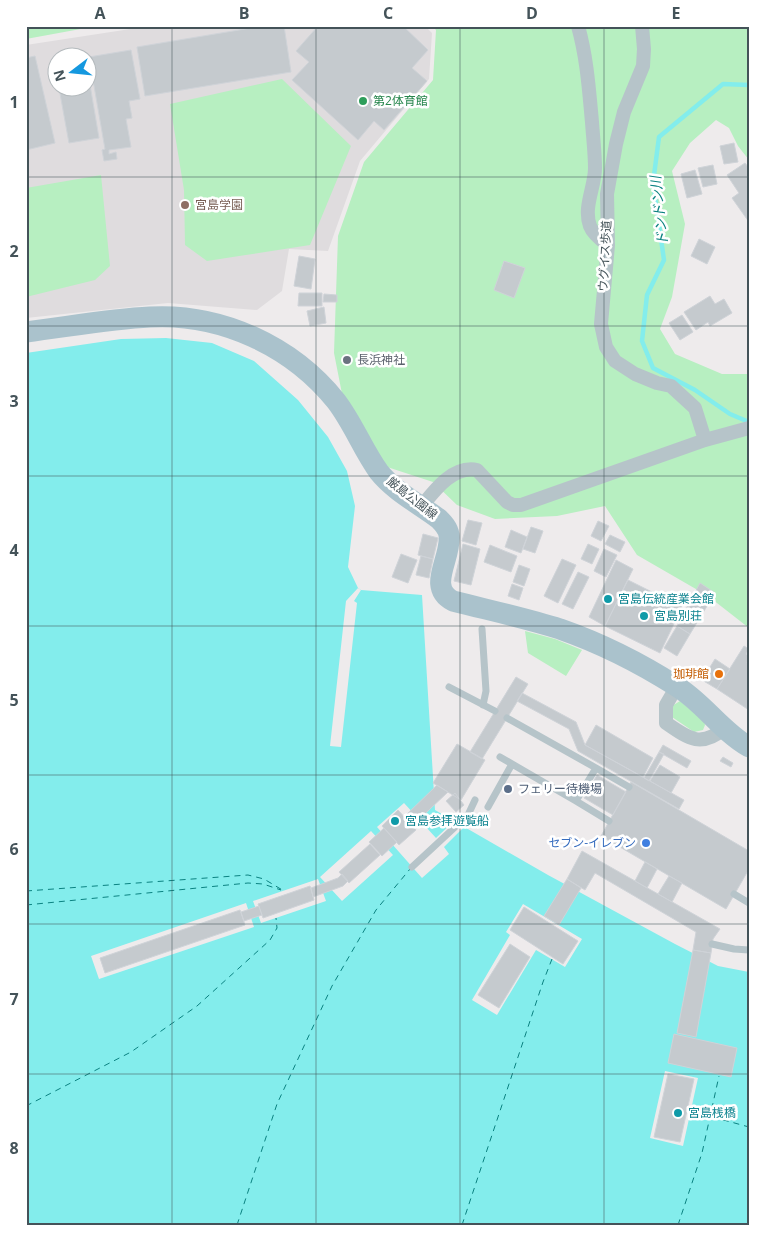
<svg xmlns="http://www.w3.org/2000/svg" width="775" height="1251" font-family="'Open Sans','Noto Sans JP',sans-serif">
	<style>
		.education { fill: #dfdcde; fill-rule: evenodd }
		.green { fill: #b7efc1 }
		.water { fill: #83edec }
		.pier { fill: #eeebec }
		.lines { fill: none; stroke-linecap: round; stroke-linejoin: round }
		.stream { stroke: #83edec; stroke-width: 4.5 }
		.ferry { stroke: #0b8281; stroke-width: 1; stroke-dasharray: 6 5; stroke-linecap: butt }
		.building { fill: #c5cace; stroke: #cfd3d8 }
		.service { stroke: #b6c4c9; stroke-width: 7 }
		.minor { stroke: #b6c4c9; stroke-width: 14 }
		.primary { stroke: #aac2cc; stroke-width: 21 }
		.grid { fill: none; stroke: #445359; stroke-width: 1; stroke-opacity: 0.55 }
		.leisure-dot { fill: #2e9e5b; stroke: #fff; stroke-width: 2 }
		.education-dot { fill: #8d6e63; stroke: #fff; stroke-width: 2 }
		.worship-dot { fill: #6b7280; stroke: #fff; stroke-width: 2 }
		.culture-dot { fill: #0f9aa8; stroke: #fff; stroke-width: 2 }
		.food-dot { fill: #e8710a; stroke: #fff; stroke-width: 2 }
		.service-dot { fill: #5c6f8a; stroke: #fff; stroke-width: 2 }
		.shop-dot { fill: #3f7fe0; stroke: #fff; stroke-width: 2 }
		.labels { text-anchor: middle; stroke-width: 5; stroke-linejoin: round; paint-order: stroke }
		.leisure-label { font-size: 12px; fill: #27864d; stroke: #fff; text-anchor: start }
		.education-label { font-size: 12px; fill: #785e54; stroke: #fff; text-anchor: start }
		.street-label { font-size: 12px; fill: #445359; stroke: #fff }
		.worship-label { font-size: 12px; fill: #5b616d; stroke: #fff; text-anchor: start }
		.culture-label { font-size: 12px; fill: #0d838f; stroke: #fff; text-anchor: start }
		.food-label { font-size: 12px; fill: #c56008; stroke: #fff; text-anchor: end }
		.service-label { font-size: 12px; fill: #4e5e75; stroke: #fff; text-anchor: start }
		.shop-label { font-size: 12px; fill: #366cbe; stroke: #fff; text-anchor: end }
		.water-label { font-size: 14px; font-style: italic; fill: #0b8281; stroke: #fff }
		.neatline { fill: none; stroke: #445359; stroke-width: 2 }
		.grid-label { font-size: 16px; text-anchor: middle; font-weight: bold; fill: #445359 }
	</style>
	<rect width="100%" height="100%" fill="#eeebec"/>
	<path class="education" d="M150 26H425L432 33 429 79 360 161 328 251 289 249 282 291 257 310 168 303 26 318V45ZM58 58H88V88H58Z"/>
	<path class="green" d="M26 26H97L26 39Z
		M432 26H749V160L738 146 729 128 716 120 690 143 672 171 685 224 672 297 660 329 675 354 722 374H749V628L708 596 637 555 605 506 557 516 495 519 457 505 433 482 381 465 345 409 334 353 338 236 364 162 433 80 436 30Z
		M282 79 351 146 310 245 207 261 185 245 184 190 170 104Z
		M101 175 110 266 95 280 26 297V188Z
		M525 631 555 639 582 650 566 676 528 653Z
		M680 701 704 721 705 725 703 730 694 732 672 717V706Z"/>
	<path class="water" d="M166 338 212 343 254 361 298 400 328 437 347 471 355 506 348 567 358 588 361 590 422 595 435 810 548 875 675 944 718 966 749 972V1225H26V353L121 339Z"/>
	<path class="pier" d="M358 588 361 590 354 601 357 603 341 747 330 746 346 601Z
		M404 803 436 838 456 819 466 825 444 847 449 854 422 878 377 827Z
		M371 831 393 855 342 901 320 877Z
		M318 879 326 901 261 923 253 901Z
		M246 903 254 927 99 979 91 956Z
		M523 904 582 939 565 967 536 950 497 1015 472 1000 510 935 506 932Z
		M665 1071 698 1078 683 1146 650 1138Z"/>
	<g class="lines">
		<path class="stream" d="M749 85 723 84 659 137 653 183 664 260 647 295 642 341 653 368 695 390 730 414 749 422"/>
		<path class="ferry" d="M26 891 248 875 264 879 284 891
			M26 905 248 883 263 884 281 890
			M26 1106 131 1052 197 1006 270 940 277 928 276 918
			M691 1111 749 1127
			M237 1225 277 1104 332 986 376 910 410 869
			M462 1225 543 982 552 959
			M678 1225 702 1153 719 1076"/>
	</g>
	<path class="building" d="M263 26H284L291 72 145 96 137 47Z
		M318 26H403L428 50 412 68 427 81 384 130 374 121 358 140 292 80 309 62 296 51Z
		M131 50 140 99 129 101 132 118 126 119 131 147 109 150V154L116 152 117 159 104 161 102 150 105 149 89 57Z
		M35 56 55 143 26 150V58Z
		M88 73 99 138 69 143 59 88H88Z
		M734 143 738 162 724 164 720 146Z
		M745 163 749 168V222L732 198 739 193 727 175Z
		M713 165 717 184 703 187 698 168Z
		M695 170 702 194 687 198 681 174Z
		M699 239 715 247 707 264 691 256Z
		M299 256 315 259 311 289 294 286Z
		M504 261 525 268 514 298 494 290Z
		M299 293H322V306H298Z
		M324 294 337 295V302H323Z
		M710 296 715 304 724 299 732 313 710 326 708 322 696 330 684 312Z
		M324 307 326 323 310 326 307 311Z
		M682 315 693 332 680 340 669 323Z
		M468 520 482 523 476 545 462 541Z
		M598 521 609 526 601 541 591 536Z
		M531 527 543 531 535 553 523 549Z
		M511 530 527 537 521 553 505 547Z
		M423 534 438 538 433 559 418 555Z
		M610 535 625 542 620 552 605 544Z
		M463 544 480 549 471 585 454 581Z
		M588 544 599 549 592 564 581 559Z
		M490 545 517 556 511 572 484 562Z
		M604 549 617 555 606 577 594 571Z
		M401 554 417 560 408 583 392 577Z
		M421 556 433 559 429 578 416 575Z
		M562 559 576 565 558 603 544 596Z
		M616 560 633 569 605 626 589 617Z
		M519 565 530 569 524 586 513 582Z
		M578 572 589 577 573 609 562 604Z
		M628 580 682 607 660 653 605 626Z
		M700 583 715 593 690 634 677 626Z
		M512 584 523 588 519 600 508 596Z
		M677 626 690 634 677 656 664 648Z
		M744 646 749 649 746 654 749 656 747 663 749 665V710L717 689Z
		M715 659 730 669 717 689 702 680Z
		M516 677 528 684 482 759 470 752Z
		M522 693 576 722 585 745 684 800 679 809 578 751 569 729 517 701Z
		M596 725 653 758 643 777 585 745Z
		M457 744 485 760 461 800 433 783Z
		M663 745 691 761 687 768 659 752Z
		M659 752 664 754 649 781 644 778Z
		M723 757 733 763 731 767 720 761Z
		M660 765 680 777 671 793 650 781Z
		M597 775 626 792 613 815 584 798Z
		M631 782 749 851V869L726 909 601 836Z
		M437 785 448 792 412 826 404 817Z
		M455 793 464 805 456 812 446 801Z
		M398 810 416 830 399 845 382 826Z
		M384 828 397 842 382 856 369 842Z
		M370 844 380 855 349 883 339 872Z
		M582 851 720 929 713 939 711 953 693 950 696 932 595 873 585 890 567 879Z
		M645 862 657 869 647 888 635 881Z
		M342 874 348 881 343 886 313 897 311 888 338 878Z
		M669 876 682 883 672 902 658 894Z
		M567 879 581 888 559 925 544 916Z
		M310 886 314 900 263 918 258 904Z
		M259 906 262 915 244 921 241 912Z
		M524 907 578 941 563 964 510 930Z
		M240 910 245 925 105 973 100 958Z
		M510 944 530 957 499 1008 478 995Z
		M693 950 711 953 696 1037 677 1033Z
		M674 1034 737 1048 731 1077 668 1063Z
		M668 1074 694 1079 680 1142 654 1137Z"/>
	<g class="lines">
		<path class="service" d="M482 629 486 691 483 705
			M449 687 495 711
			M500 757 576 801 596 768 507 718
			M596 768 629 787
			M576 801 609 821
			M488 807 512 764
			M412 867 468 815 475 800
			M734 894 749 903
			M712 944 734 949 749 950"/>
		<path class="minor" d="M578 26C587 58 589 90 592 122 593 137 595 153 595 168 595 187 583 207 590 226 593 234 601 240 608 245
			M642 26 644 49 643 66 624 112 616 144 607 194 608 245 601 324 606 347 615 361 635 374 657 383 671 386 695 408 705 440
			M422 506C434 491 453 465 477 470L507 502 513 505H521L705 440 749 428
			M677 686 666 705V723C689 739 701 748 725 728"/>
		<path class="primary" d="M26 332C67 327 109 319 150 317 221 313 292 346 336 401 353 423 363 450 379 472 394 491 419 504 439 519 443 523 448 528 449 535 452 558 426 587 453 601 488 610 525 618 560 629 600 643 640 663 676 686 703 702 721 731 749 747"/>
	</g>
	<path class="grid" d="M172 26V1225M316 26V1225M460 26V1225M604 26V1225M26 177H749M26 326H749M26 476H749M26 626H749M26 775H749M26 924H749M26 1074H749"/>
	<circle class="leisure-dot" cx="363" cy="101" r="5"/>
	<circle class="education-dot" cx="185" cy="205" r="5"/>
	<circle class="worship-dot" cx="347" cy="360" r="5"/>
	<g class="culture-dot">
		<circle cx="608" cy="599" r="5"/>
		<circle cx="644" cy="616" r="5"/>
		<circle cx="395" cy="821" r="5"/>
		<circle cx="678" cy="1113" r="5"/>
	</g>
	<circle class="food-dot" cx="719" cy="674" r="5"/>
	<circle class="service-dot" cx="508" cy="789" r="5"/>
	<circle class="shop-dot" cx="646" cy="843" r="5"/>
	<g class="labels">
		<g class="leisure-label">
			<text x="373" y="105">第2体育館</text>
		</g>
		<g class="education-label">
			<text x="195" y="209">宮島学園</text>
		</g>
		<g class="street-label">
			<text transform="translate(605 256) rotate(-87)" y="4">ウグイス歩道</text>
			<text transform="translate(412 498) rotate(38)" y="4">厳島公園線</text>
		</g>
		<g class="worship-label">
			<text x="357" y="364">長浜神社</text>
		</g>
		<g class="culture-label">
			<text x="618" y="603">宮島伝統産業会館</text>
			<text x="654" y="620">宮島別荘</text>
			<text x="405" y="825">宮島参拝遊覧船</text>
			<text x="688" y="1117">宮島桟橋</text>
		</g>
		<g class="food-label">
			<text x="709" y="678">珈琲館</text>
		</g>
		<g class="service-label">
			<text x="518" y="793">フェリー待機場</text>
		</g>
		<g class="shop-label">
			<text x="636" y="847">セブン-イレブン</text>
		</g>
		<g class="water-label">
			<text transform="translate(659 211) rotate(-96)" y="5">ドンドン川</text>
		</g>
	</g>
	<rect width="775" height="1251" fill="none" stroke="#ffffff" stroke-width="55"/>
	<g transform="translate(72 72) rotate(254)"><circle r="24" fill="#ffffff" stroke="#b4babd"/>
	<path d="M0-4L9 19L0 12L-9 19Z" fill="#1598df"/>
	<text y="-8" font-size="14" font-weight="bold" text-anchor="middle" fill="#445359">N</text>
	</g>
	<rect x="28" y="28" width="720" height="1196" class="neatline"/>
	<g class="grid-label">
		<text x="100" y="19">A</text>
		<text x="244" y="19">B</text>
		<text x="388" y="19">C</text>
		<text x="532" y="19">D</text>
		<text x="676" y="19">E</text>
		<text x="14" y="108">1</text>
		<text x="14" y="257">2</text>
		<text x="14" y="407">3</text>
		<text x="14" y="556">4</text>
		<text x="14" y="706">5</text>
		<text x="14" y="855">6</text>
		<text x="14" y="1005">7</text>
		<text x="14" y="1154">8</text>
	</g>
</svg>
